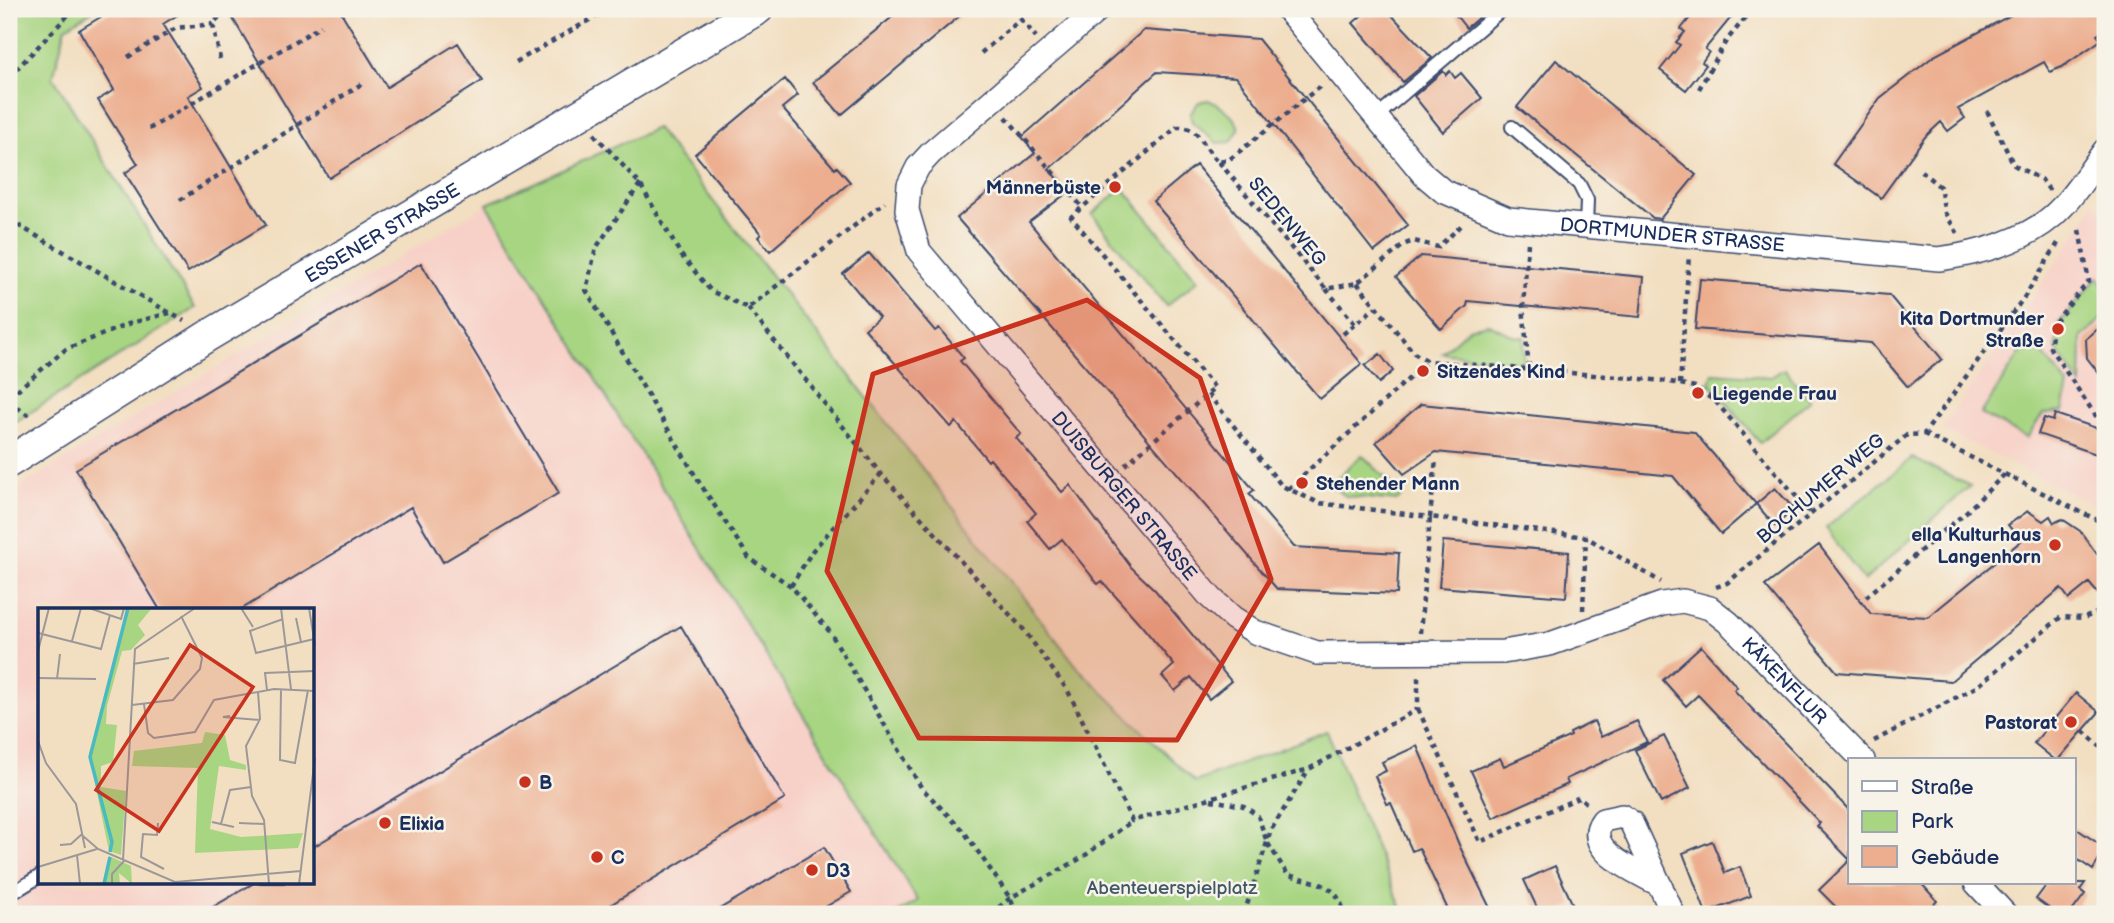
<svg xmlns="http://www.w3.org/2000/svg" width="2114" height="923" font-family="'Balsamiq Sans',sans-serif">
	<style>
		.built { fill: #f7d1c8; fill-rule: evenodd }
		.green { fill: #a8d582; stroke: #628270; stroke-width: 2 }
		.lines { fill: none; stroke-linecap: round; stroke-linejoin: round }
		.stream { stroke: #4abac0; stroke-width: 7 }
		.building { fill: #ecae8f }
		.service-casing { stroke: #3b496d; stroke-width: 16 }
		.minor-casing { stroke: #3b496d; stroke-width: 26 }
		.tertiary-casing { stroke: #3b496d; stroke-width: 33 }
		.path { stroke: #3b496d; stroke-width: 4.5; stroke-dasharray: 5 5; stroke-linecap: butt }
		.service { stroke: #fff; stroke-width: 12 }
		.minor { stroke: #fff; stroke-width: 23 }
		.tertiary { stroke: #fff; stroke-width: 30 }
		.marked { fill: #c8321e; fill-opacity: 0.2; stroke: #c8321e; stroke-width: 5; stroke-linejoin: round }
		.poi-dot { fill: #c8321e; stroke: #f7f3e8; stroke-width: 2.5 }
		.labels { text-anchor: middle; stroke-width: 5; stroke-linejoin: round; paint-order: stroke }
		.poi-label { font-size: 19px; font-weight: bold; fill: #1b2f5e; stroke: #f7f3e8; text-anchor: start }
		.street-label { font-size: 19px; fill: #1b2f5e; stroke: #f7f3e8 }
		.park-label { font-size: 19px; fill: #3e5867; stroke: #f7f3e8 }
		.inset-river { fill: none; stroke: #4abac0; stroke-width: 3.5 }
		.inset-road { fill: none; stroke: #9c9899; stroke-width: 2 }
		.view { fill: #c8321e; fill-opacity: 0.15; stroke: #c8321e; stroke-width: 3.5 }
		.inset-edge { fill: none; stroke: #1b2f5e; stroke-width: 3.5 }
	</style>
	<rect width="100%" height="100%" fill="#f7f3e8"/>
	<filter id="ink" filterUnits="userSpaceOnUse"><feTurbulence type="fractalNoise" baseFrequency=".0143" numOctaves="2"/><feDisplacementMap in="SourceGraphic" scale="14" xChannelSelector="R" yChannelSelector="G"/><feConvolveMatrix kernelMatrix="1 2 1 2 8 2 1 2 1" color-interpolation-filters="sRGB"/></filter>
	<filter id="wash" filterUnits="userSpaceOnUse"><feTurbulence type="fractalNoise" baseFrequency=".00686" numOctaves="4" result="noise"/><feDisplacementMap in="SourceGraphic" scale="28" xChannelSelector="R" yChannelSelector="G"/><feGaussianBlur stdDeviation="1.57" result="paint"/><feColorMatrix in="noise" values="0 0 0 0 0 0 0 0 0 0 0 0 0 0 0 0 0 1.4 0 .05"/><feComposite in="paint" operator="in"/></filter>
	<g filter="url(#wash)">
		<rect width="100%" height="100%" fill="#f2dec0"/>
		<path class="built" d="M2094 201 2105 214V510L1942 429 2079 230Z
			M487 204 918 901 896 914H9V493ZM40 610H313V883H40Z"/>
		<path class="green" d="M9 9H96L66 27 53 77 195 308 9 426Z
			M1208 100C1220 105 1236 116 1239 129L1231 142 1217 143 1192 122 1190 114 1199 102Z
			M656 128 1080 670 1195 782 1327 731 1404 914H896L918 901 487 204Z
			M1123 188 1198 280 1166 306 1092 214Z
			M2098 277 2105 287V316L2082 337 2081 385 2056 349 2058 325Z
			M1488 324 1516 337H1524L1523 364 1442 353 1469 328Z
			M2030 338 2068 385 2063 412 2043 414 2027 438 1981 414Z
			M1784 369 1810 400 1760 443 1710 383 1713 373 1771 377Z
			M1362 455 1403 495 1397 501 1346 496 1329 485Z
			M1912 458 1970 486 1864 581 1826 528Z"/>
		<g class="lines">
			<path class="stream" d="M9 10 10 9"/>
		</g>
		<g id="blocks">
			<path class="building" d="M114 9H187L163 24 203 87 188 96 266 225 188 272 125 173 138 164 98 100 114 90 79 30Z
				M227 9H339L387 87 458 43 482 81 329 178Z
				M902 9H968L841 115 813 82Z
				M1369 9H1386L1432 58 1403 82 1353 23Z
				M1451 9H1489L1466 28Z
				M1697 9H1738L1705 49 1709 52 1702 62 1706 65 1686 90 1660 70 1680 45 1676 42 1685 32 1681 29Z
				M2022 9H2105V30L2097 35 2101 40 2062 67 2050 72 2044 62 1958 109 1965 118 1948 131 1941 122 1925 137 1881 198 1833 164 1880 98 1934 56Z
				M1144 30 1258 39 1408 225 1374 252 1236 77 1157 72 1049 169 1068 192 1029 222 1254 490 1249 494 1294 547 1399 553 1397 594 1277 589 957 218 1035 153 1022 137Z
				M1556 60 1696 175 1660 219 1653 218 1517 107Z
				M1443 71 1446 75 1450 71 1455 78 1461 73 1482 98 1443 132 1414 96Z
				M785 79 798 95 782 108 835 169 837 167 850 182 770 251 758 237 761 234 695 154Z
				M1196 165 1362 364 1320 399 1153 201Z
				M869 253 935 331 939 328 964 358 960 361 1021 434 1016 438 1062 492 1070 485 1131 567 1155 590 1231 681 1209 699 1191 677 1175 691 1162 676 1174 665 1141 625 1102 581 1098 584 1062 539 1050 549 1027 521 1036 513 990 459 988 461 956 422 951 427 865 329 879 317 843 274Z
				M1421 256 1644 277 1640 317 1468 301 1467 306 1441 329 1396 277Z
				M421 263 559 493 443 562 411 507 240 610H160L76 469Z
				M1700 279 1889 295 1942 359 1908 387 1871 343 1695 329Z
				M2105 323V381L2087 358 2086 339Z
				M1380 354 1393 371 1379 383 1365 366Z
				M1421 404 1694 432 1756 504 1775 488 1794 509 1775 526 1756 504 1721 534 1673 476 1436 452 1404 474 1376 442Z
				M2055 414 2105 431V457L2038 434 2044 418 2053 421Z
				M2028 511 2043 521 2050 516 2054 523 2062 519 2080 531 2105 565V602L2089 583 2069 599 2061 588 1951 681 1837 672 1765 586 1819 545 1871 614 1928 617 2021 541 2008 525Z
				M1443 541 1569 552 1566 597 1439 587Z
				M681 626 785 799 595 914H201L254 883H313V847Z
				M1701 646 1737 687 1734 690 1850 811V860L1817 826 1820 823 1698 695 1686 706 1663 680Z
				M2076 693 2099 712 2058 760H2055L2034 743Z
				M1594 721 1601 737 1637 721 1647 742 1566 779 1568 784 1493 818 1471 771 1500 758 1504 766 1571 736 1570 733Z
				M1664 736 1690 788 1661 803 1635 750Z
				M1417 746 1460 847 1493 914H1450L1419 848 1412 851 1391 803 1387 804 1375 776 1386 771 1382 762Z
				M2074 827 2105 848 2093 870 2074 857Z
				M1712 841 1725 873 1740 867 1751 896 1706 913 1683 853Z
				M824 847 851 892 813 914H711Z
				M1850 860V883H1921L1937 901 1934 904 1943 914H1843L1819 890Z
				M1555 866 1573 905 1554 914H1540L1524 880Z
				M2048 883H2085L2080 890 2085 894 2070 914H2057L2036 899Z"/>
		</g>
	</g>
	<g filter="url(#ink)">
		<use href="#blocks" fill-opacity="0" stroke="#3b496d" stroke-width="2"/>
		<g class="lines">
			<defs>
				<path id="service" d="M1376 117 1500 11
					M1512 127 1579 184 1587 200 1586 227
					M9 895 40 876"/>
				<g id="minor">
					<path id="s1" d="M1099 9 931 153 918 167 909 185 907 210 919 251 1211 598 1233 618 1255 632 1317 653 1503 652 1550 644 1662 604 1683 601 1710 608 1729 623 1863 760"/>
					<path id="s2" d="M1287 9 1424 175 1443 191 1508 219 1939 259C1982 253 2032 240 2062 207 2078 190 2091 169 2105 150"/>
					<path d="M1976 883 2005 914"/>
					<path d="M1660 885C1638 872 1580 850 1603 820L1622 816 1631 822 1673 914"/>
				</g>
				<g id="tertiary">
					<path id="s3" d="M9 462 206 337 758 9"/>
				</g>
			</defs>
			<use href="#service" class="service-casing"/>
			<use href="#minor" class="minor-casing"/>
			<use href="#tertiary" class="tertiary-casing"/>
			<path class="path" d="M1585 10 1586 9
				M1021 19 1036 37
				M981 53 1033 9
				M128 57 176 28 213 24
				M220 59 213 24 226 9
				M516 62 609 9
				M9 77 74 9
				M1699 89 1726 41 1753 9
				M1987 111 2014 165 2042 180 2050 191
				M1006 117 1082 207
				M149 129 321 26
				M594 134 640 184 681 255 711 291 748 308 885 202
				M1219 162 1326 289 1357 283 1405 244 1414 241 1438 247 1463 224
				M1921 171 1940 187 1945 213 1958 234
				M640 184 596 248 586 290 699 482 749 558 791 586 830 632 921 787 965 833 1010 898 1017 914
				M180 200 363 83
				M9 220 184 321
				M2079 230 2089 281 2054 323 2050 348 2100 422 2105 423
				M1528 243 1523 306 1529 370
				M1357 283 1414 353 1428 361 1666 381 1695 387 1716 402 1812 515
				M1326 289 1355 324
				M748 308 881 474 1024 630 1068 691 1132 821 1309 769 1418 709V673
				M1343 334 1376 307
				M1680 384 1689 255
				M1208 394 1282 486 1319 503 1430 517 1436 459
				M9 397 66 349 131 323 170 313
				M9 401 32 418
				M1924 434 2105 524
				M1125 465 1215 388 1071 217 1177 127C1201 126 1203 149 1219 162L1230 159 1323 84
				M1288 489 1428 361
				M791 586 813 550 881 474
				M1716 587 1727 583 1907 435 1924 434 2025 296 2060 240
				M1866 597 1965 513 2005 474
				M1583 610 1586 537
				M1420 633 1430 517 1586 537 1661 582
				M1418 709 1480 842 1580 797 1588 805
				M2083 731 2105 751
				M1874 741 1978 686 2061 617 2084 618 2105 609
				M1211 800 1244 806 1258 816 1267 842 1288 875C1314 882 1339 883 1344 914
				M991 914 1010 898 1083 857 1132 821
				M1244 914 1271 830 1309 769"/>
			<use href="#service" class="service"/>
			<use href="#minor" class="minor"/>
			<use href="#tertiary" class="tertiary"/>
		</g>
	</g>
	<path class="marked" d="M1087 300 1200 378 1271 579 1177 740 919 738 827 571 873 374Z"/>
	<g class="poi-dot">
		<circle cx="1115" cy="187" r="7"/>
		<circle cx="2058" cy="329" r="7"/>
		<circle cx="1423" cy="371" r="7"/>
		<circle cx="1698" cy="393" r="7"/>
		<circle cx="1302" cy="483" r="7"/>
		<circle cx="2055" cy="545" r="7"/>
		<circle cx="2071" cy="722" r="7"/>
		<circle cx="525" cy="782" r="7"/>
		<circle cx="385" cy="823" r="7"/>
		<circle cx="597" cy="857" r="7"/>
		<circle cx="812" cy="870" r="7"/>
	</g>
	<g class="labels">
		<g class="poi-label">
			<text x="1101" y="194" text-anchor="end">Männerbüste</text>
			<text x="2044" y="325" text-anchor="end">Kita Dortmunder<tspan x="2044" dy="22">Straße</tspan></text>
			<text x="1437" y="378">Sitzendes Kind</text>
			<text x="1712" y="400">Liegende Frau</text>
			<text x="1316" y="490">Stehender Mann</text>
			<text x="2041" y="541" text-anchor="end">ella Kulturhaus<tspan x="2041" dy="22">Langenhorn</tspan></text>
			<text x="2057" y="729" text-anchor="end">Pastorat</text>
			<text x="539" y="789">B</text>
			<text x="399" y="830">Elixia</text>
			<text x="611" y="864">C</text>
			<text x="826" y="877">D3</text>
		</g>
		<g class="street-label">
			<text transform="translate(1288 221) rotate(50)" y="7">SEDENWEG</text>
			<text dy="7" stroke="none"><textPath href="#s3" startOffset="438">ESSENER STRASSE</textPath></text>
			<text dy="7" stroke="none"><textPath href="#s2" startOffset="476">DORTMUNDER STRASSE</textPath></text>
			<text transform="translate(1820 488) rotate(-40)" y="7">BOCHUMER WEG</text>
			<text dy="7" stroke="none"><textPath href="#s1" startOffset="648">DUISBURGER STRASSE</textPath></text>
			<text dy="7" stroke="none"><textPath href="#s1" startOffset="1409">KÄKENFLUR</textPath></text>
		</g>
		<g class="park-label">
			<text x="1172" y="894">Abenteuerspielplatz</text>
		</g>
	</g>
	<g transform="translate(38 608)">
		<rect width="276" height="276" fill="#f2dec0"/>
		<path d="M89 0H114L100 17 107 27 93 42 84 43 69 98 68 116 79 117 75 154 63 158V179L88 183 83 247 71 243 51 146ZM167 124 187 127 192 152 208 157V162L181 158 172 221 203 229 265 225 260 240 157 245 160 160 94 158 96 143 164 135ZM71 248 93 258 94 276 81 265 82 276H65Z" fill="#a8d582"/>
		<path class="inset-river" d="M72 244 74 234 52 149 90 0M66 276 72 249"/>
		<path class="inset-road" d="M51 0 83 11 86 0M203 0 215 19M243 0 253 81M271 0 277 37M258 10 263 34M245 11 212 23 218 45 276 31M0 25 63 41 72 7M34 33 43 0M0 43 11 0M95 56 131 50M0 70 58 71M19 71 22 46M243 81 242 152 257 155 270 82M229 82 227 65 277 63M220 84 222 111 208 138 214 188 226 212 231 276M106 96 110 125 116 130 157 124 176 92 236 81 277 83M94 97 135 92 162 61 164 50 143 8M192 108 185 109 222 112M0 133 8 155 38 196 47 240M174 214 196 219M120 215 119 227 105 226 103 249 126 261M201 215 226 216M183 216 192 182 213 179M45 228 60 241 137 274 263 263M22 237 33 236 44 226M39 247 42 276M85 252 97 41 157 0M0 259 59 241M74 276V266L86 253M261 276 277 150"/>
		<path class="view" d="M152 37 215 79 121 223 58 182Z"/>
		<rect width="276" height="276" class="inset-edge"/>
	</g>
	<rect width="2114" height="923" fill="none" stroke="#f7f3e8" stroke-width="35"/>
	<rect x="1848" y="758" width="228" height="126" fill="#f7f3e8" stroke="#9fa5b1" stroke-width="2"/>
	<rect x="1862" y="781" width="35" height="10" fill="#ffffff" stroke="#9fa5b1" stroke-width="2"/>
	<text x="1911" y="794" font-size="21" fill="#1b2f5e">Straße</text>
	<rect x="1862" y="811" width="35" height="21" fill="#a8d582" stroke="#9fa5b1" stroke-width="2"/>
	<text x="1911" y="828" font-size="21" fill="#1b2f5e">Park</text>
	<rect x="1862" y="846" width="35" height="21" fill="#ecae8f" stroke="#9fa5b1" stroke-width="2"/>
	<text x="1911" y="864" font-size="21" fill="#1b2f5e">Gebäude</text>
</svg>
